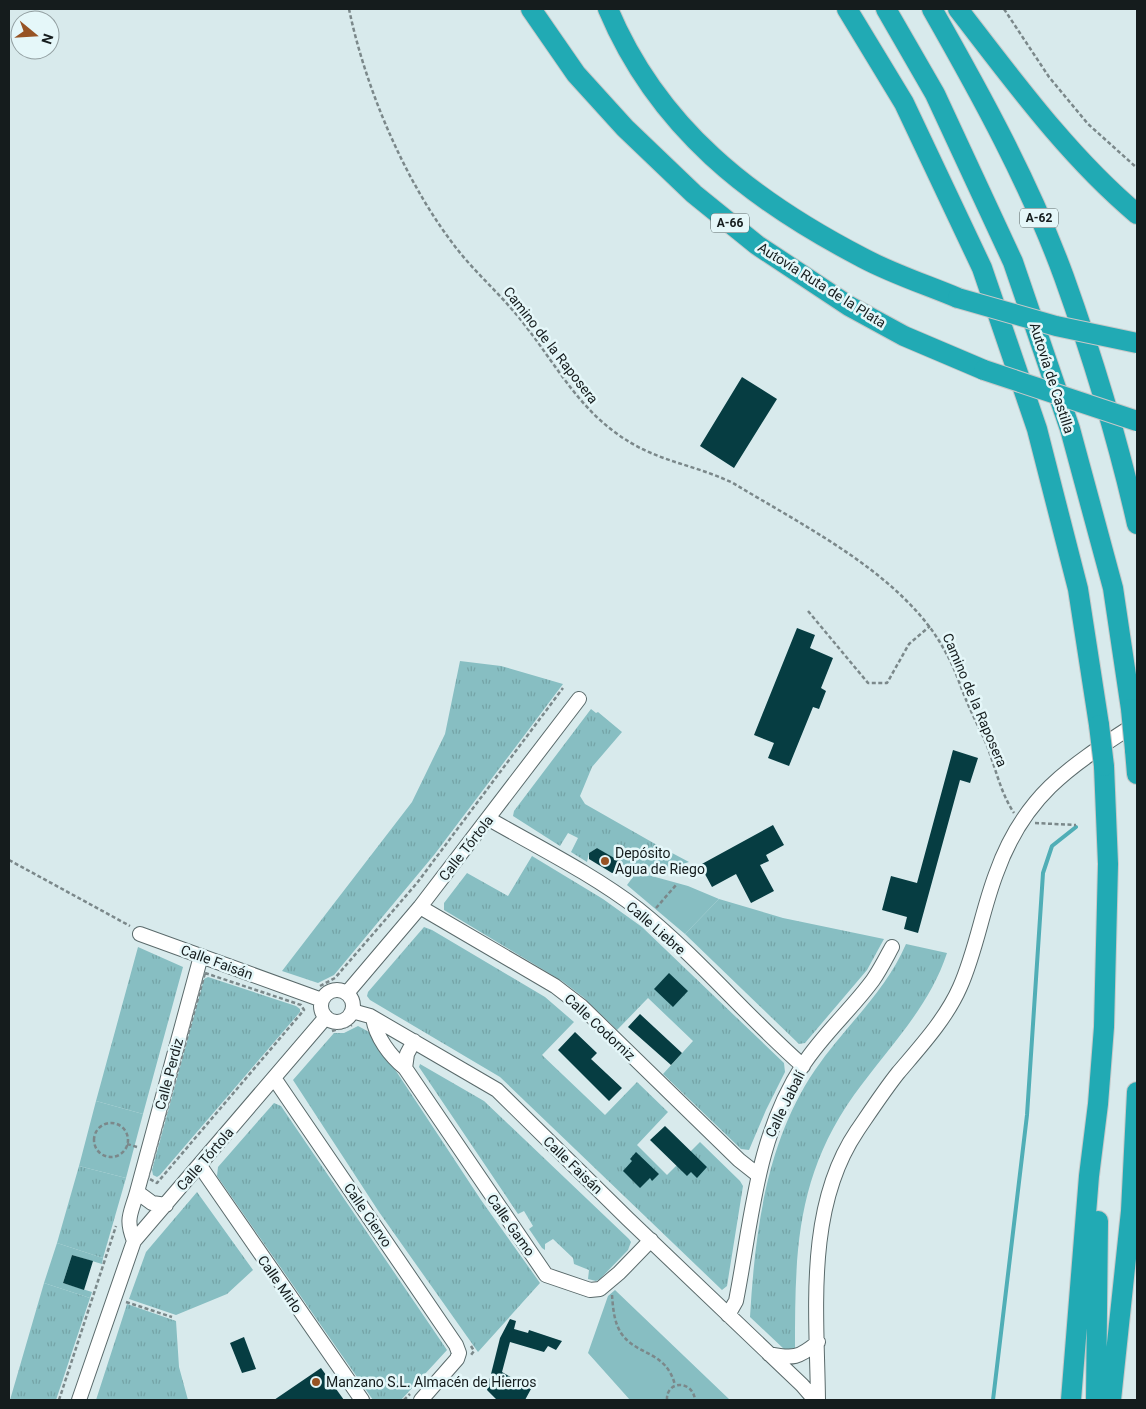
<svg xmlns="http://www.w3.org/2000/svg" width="1146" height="1409" font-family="Roboto,sans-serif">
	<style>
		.grass { fill: url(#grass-tufts) }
		.green { fill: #87bec2 }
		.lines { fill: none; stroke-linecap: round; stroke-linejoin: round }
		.stream { stroke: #50aeb6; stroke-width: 4 }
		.building { fill: #063d42 }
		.minor-casing { stroke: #5a6a6b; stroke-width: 16 }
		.highway-casing { stroke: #c7c9c9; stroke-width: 22 }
		.path { stroke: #7b888a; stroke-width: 2.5; stroke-dasharray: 4 2.5; stroke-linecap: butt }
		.minor { stroke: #fff; stroke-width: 14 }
		.highway { stroke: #21aab4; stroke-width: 20 }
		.highway-bridge-casing { stroke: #c7c9c9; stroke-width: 22; stroke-linecap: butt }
		.highway-bridge { stroke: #21aab4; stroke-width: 20 }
		.poi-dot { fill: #975324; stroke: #e5f7f9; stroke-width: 2 }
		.labels { text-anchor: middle; stroke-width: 5; stroke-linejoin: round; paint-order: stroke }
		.shield { fill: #e5f7f9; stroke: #535e5f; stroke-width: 1 }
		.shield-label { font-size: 12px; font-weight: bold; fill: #151c1d }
		.street-label { font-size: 14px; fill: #151c1d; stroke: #e5f7f9 }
		.poi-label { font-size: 14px; fill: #151c1d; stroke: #e5f7f9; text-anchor: start }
	</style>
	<defs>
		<pattern id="grass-tufts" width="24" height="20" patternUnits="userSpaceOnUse" patternTransform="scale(1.25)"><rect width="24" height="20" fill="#87bec2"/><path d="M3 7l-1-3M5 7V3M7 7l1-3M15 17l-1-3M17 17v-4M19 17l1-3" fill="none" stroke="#74a3a6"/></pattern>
	</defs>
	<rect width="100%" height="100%" fill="#d8eaec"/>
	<path class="grass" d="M460 661 501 666 563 684 434 855 334 975 318 983 282 971 412 802 445 734Z
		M591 709 596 713 598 712 622 732 592 767 580 796 585 804 657 845 636 873 597 848 589 853 587 862 571 852 578 838 568 833 560 846 513 816 514 811Z
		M532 856 603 899 642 927 784 1063 785 1072 766 1110 749 1150 741 1149 663 1074 693 1041 648 998 617 1030 583 997 562 981 444 910V903L467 873 508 896Z
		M719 899 783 918 884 939 867 970 805 1043 799 1044 685 934Z
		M424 927 432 930 545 997 574 1022 542 1055 605 1115 637 1082 668 1112 637 1145 667 1175 700 1142 740 1181 743 1186 727 1286 722 1290 500 1077 370 1000 367 996 368 992Z
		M906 944 947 953C929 1008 888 1048 854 1095 796 1177 795 1252 795 1348L785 1350 750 1317C755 1232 766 1142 815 1070 845 1026 885 993 906 944Z
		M138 947 183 967 143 1114 96 1101Z
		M208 977 296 1006 300 1009V1012L160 1175 157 1177 153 1175 152 1170 204 979Z
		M358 1026 371 1033 481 1200 540 1283 478 1352 379 1212 293 1080 334 1033H344Z
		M420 1064 484 1101 629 1239 631 1242 628 1250 600 1279 596 1281 588 1279 589 1270 574 1264 573 1258 553 1239 545 1244V1250L542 1248 529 1229 533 1226 524 1211 518 1214 419 1067Z
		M274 1103 281 1106 447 1350 401 1400H373L217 1176 218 1167Z
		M79 1166 126 1178 103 1258 57 1243Z
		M197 1192 253 1270 227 1294 176 1315 129 1299 146 1252Z
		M44 1283 90 1298 56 1400H10Z
		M127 1304 176 1321 179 1367 188 1400H96Z"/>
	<path class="green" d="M657 845 689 862 648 875 688 886 719 899 685 934 627 885Z
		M96 1101 143 1114 126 1178 79 1166Z
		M57 1243 103 1258 102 1264 72 1255 63 1283 92 1292 90 1298 44 1283Z
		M615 1290 730 1400H630L588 1353 608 1296Z"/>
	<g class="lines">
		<path class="stream" d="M993 1400 1027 1115 1043 873 1052 846 1076 827"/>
	</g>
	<path class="building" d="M742 377 777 399 734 468 700 446Z
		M797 628 815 635 810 648 833 658 821 688 826 691 819 709 813 707 789 766 768 758 774 743 754 735Z
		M953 750 978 758 970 783 960 780 918 933 904 929 907 917 882 910 891 876 917 883Z
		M773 825 784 845 766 855 769 861 760 865 774 891 751 903 736 874 712 887 700 865Z
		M597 848 621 862 620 871 612 873 589 859V853Z
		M669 973 688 991 673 1007 654 989Z
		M640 1014 682 1053 671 1065 628 1027Z
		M575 1032 597 1053 591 1059 622 1088 609 1101 558 1050Z
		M665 1126 707 1167 697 1178 691 1172 687 1176 650 1140Z
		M636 1152 659 1174 652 1181 650 1178 640 1188 623 1171 632 1161 630 1159Z
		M72 1255 93 1261 84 1290 63 1283Z
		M510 1319 516 1321 514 1329 528 1333 529 1330 562 1341 556 1350 548 1346 544 1352 510 1342 502 1372 531 1389 525 1400H497L487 1390 500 1338Z
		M244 1337 256 1369 242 1373 230 1343Z
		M321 1368 344 1400H274Z"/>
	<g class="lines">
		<defs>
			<path id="minor" d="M489 819C538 847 594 875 638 909 697 956 746 1016 803 1066
				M420 907 555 986 581 1006 739 1160 758 1175
				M140 934 322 1000
				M321 1006a16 16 0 1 1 32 0a16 16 0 1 1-32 0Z
				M347 993 420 907 579 699
				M352 1011 370 1016 497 1090 628 1219 802 1385 815 1400
				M373 1018C376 1037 390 1056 405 1068L546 1275 590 1290 600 1289 619 1273 651 1240
				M405 1068 407 1054 414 1041
				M274 1078 456 1345 459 1353 457 1359 421 1400
				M200 1166 362 1400
				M137 1192 152 1203 166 1205
				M134 1241C125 1218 131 1214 137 1192L201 956
				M728 1315 736 1301C752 1220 756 1137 803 1065 823 1034 851 1010 873 980 880 970 886 958 892 947
				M769 1354C793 1359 799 1358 818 1342
				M79 1400 134 1241 326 1017
				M818 1400C817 1313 805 1208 857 1131 870 1112 883 1092 898 1073 920 1047 946 1019 960 987 976 951 982 911 996 874 1024 795 1069 767 1137 723"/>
			<path id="highway" d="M531 9 576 74 625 128 694 194 757 245 849 306 904 336 984 370
				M608 9C658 128 751 200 863 258 893 274 927 285 958 298
				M847 9 904 103 982 268 1037 429 1078 589 1099 725
				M886 9 935 94 1013 262 1070 429 1113 588 1131 709
				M932 9C981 95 1030 184 1064 277 1093 358 1118 440 1137 524
				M958 9C1013 80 1068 156 1137 214
				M1135 750 1137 774
				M1071 1400 1089 1176 1098 1104 1104 1027 1108 864 1104 766
				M1096 1400 1098 1221
				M1111 1400 1131 1211 1137 1092"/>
		</defs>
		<use href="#minor" class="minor-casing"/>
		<use href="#highway" class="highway-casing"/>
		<path class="path" d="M349 9C366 91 408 189 461 254 481 278 505 299 524 324 554 362 576 404 616 433 655 462 691 463 733 483 805 527 906 576 946 653 955 668 960 686 967 702 974 719 984 736 990 754 997 774 1002 795 1014 813
			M1004 9 1049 77 1088 124 1137 168
			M808 611 868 683H887L909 644 930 626
			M1035 823 1076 825
			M9 860 130 926
			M656 908 676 885
			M205 973 301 1005 304 1010 157 1183 148 1178Z
			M320 986 335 978 417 883 563 688
			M332 1031 352 1025
			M94 1140a17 17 0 1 1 34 0a17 17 0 1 1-34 0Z
			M127 1144 137 1147
			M612 1295C613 1308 614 1322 621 1333 636 1356 666 1350 675 1385
			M126 1302 172 1317
			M471 1346 474 1351 471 1355
			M59 1400 116 1226
			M404 1400 410 1394
			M667 1400C666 1380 693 1380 695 1400"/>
		<use href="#minor" class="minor"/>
		<use href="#highway" class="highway"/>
		<defs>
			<path id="highway-bridge" d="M958 298 1056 326 1137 343
				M984 370 1137 421
				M1131 709 1135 750
				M1099 725 1104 766"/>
		</defs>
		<use href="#highway-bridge" class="highway-bridge-casing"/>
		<use href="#highway-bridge" class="highway-bridge"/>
	</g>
	<g class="poi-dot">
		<circle cx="605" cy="861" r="5"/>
		<circle cx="316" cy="1382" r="5"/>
	</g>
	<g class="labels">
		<g class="shield">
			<rect x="1020" y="208.5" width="38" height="19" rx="4"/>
			<rect x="711" y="213.5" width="38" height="19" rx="4"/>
		</g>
		<g class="shield-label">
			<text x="1039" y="222">A-62</text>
			<text x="730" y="227">A-66</text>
		</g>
		<g class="street-label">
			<text transform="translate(822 285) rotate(32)" y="5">Autovía Ruta de la Plata</text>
			<text transform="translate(551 345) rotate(52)" y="5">Camino de la Raposera</text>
			<text transform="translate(1052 378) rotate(72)" y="5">Autovía de Castilla</text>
			<text transform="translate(975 700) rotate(67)" y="5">Camino de la Raposera</text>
			<text transform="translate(466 848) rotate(-52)" y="5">Calle Tórtola</text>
			<text transform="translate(656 928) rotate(41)" y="5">Calle Liebre</text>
			<text transform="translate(217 962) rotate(20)" y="5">Calle Faisán</text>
			<text transform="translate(600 1027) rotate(43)" y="5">Calle Codorniz</text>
			<text transform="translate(169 1074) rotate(-75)" y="5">Calle Perdiz</text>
			<text transform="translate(785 1104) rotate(-64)" y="5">Calle Jabalí</text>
			<text transform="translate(205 1159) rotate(-49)" y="5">Calle Tórtola</text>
			<text transform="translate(573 1165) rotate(44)" y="5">Calle Faisán</text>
			<text transform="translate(368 1215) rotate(56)" y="5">Calle Ciervo</text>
			<text transform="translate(511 1225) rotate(55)" y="5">Calle Gamo</text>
			<text transform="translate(280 1284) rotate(55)" y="5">Calle Mirlo</text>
		</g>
		<g class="poi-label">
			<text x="615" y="858">Depósito<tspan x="615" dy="16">Agua de Riego</tspan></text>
			<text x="326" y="1387">Manzano S.L. Almacén de Hierros</text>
		</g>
	</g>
	<rect width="1146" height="1409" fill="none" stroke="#151c1d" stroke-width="20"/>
	<g transform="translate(35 35) rotate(108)"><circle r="24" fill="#e5f7f9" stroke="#929fa1"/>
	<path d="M0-4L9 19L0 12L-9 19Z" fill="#975324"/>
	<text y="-8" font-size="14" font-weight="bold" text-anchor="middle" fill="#151c1d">N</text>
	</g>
</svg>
